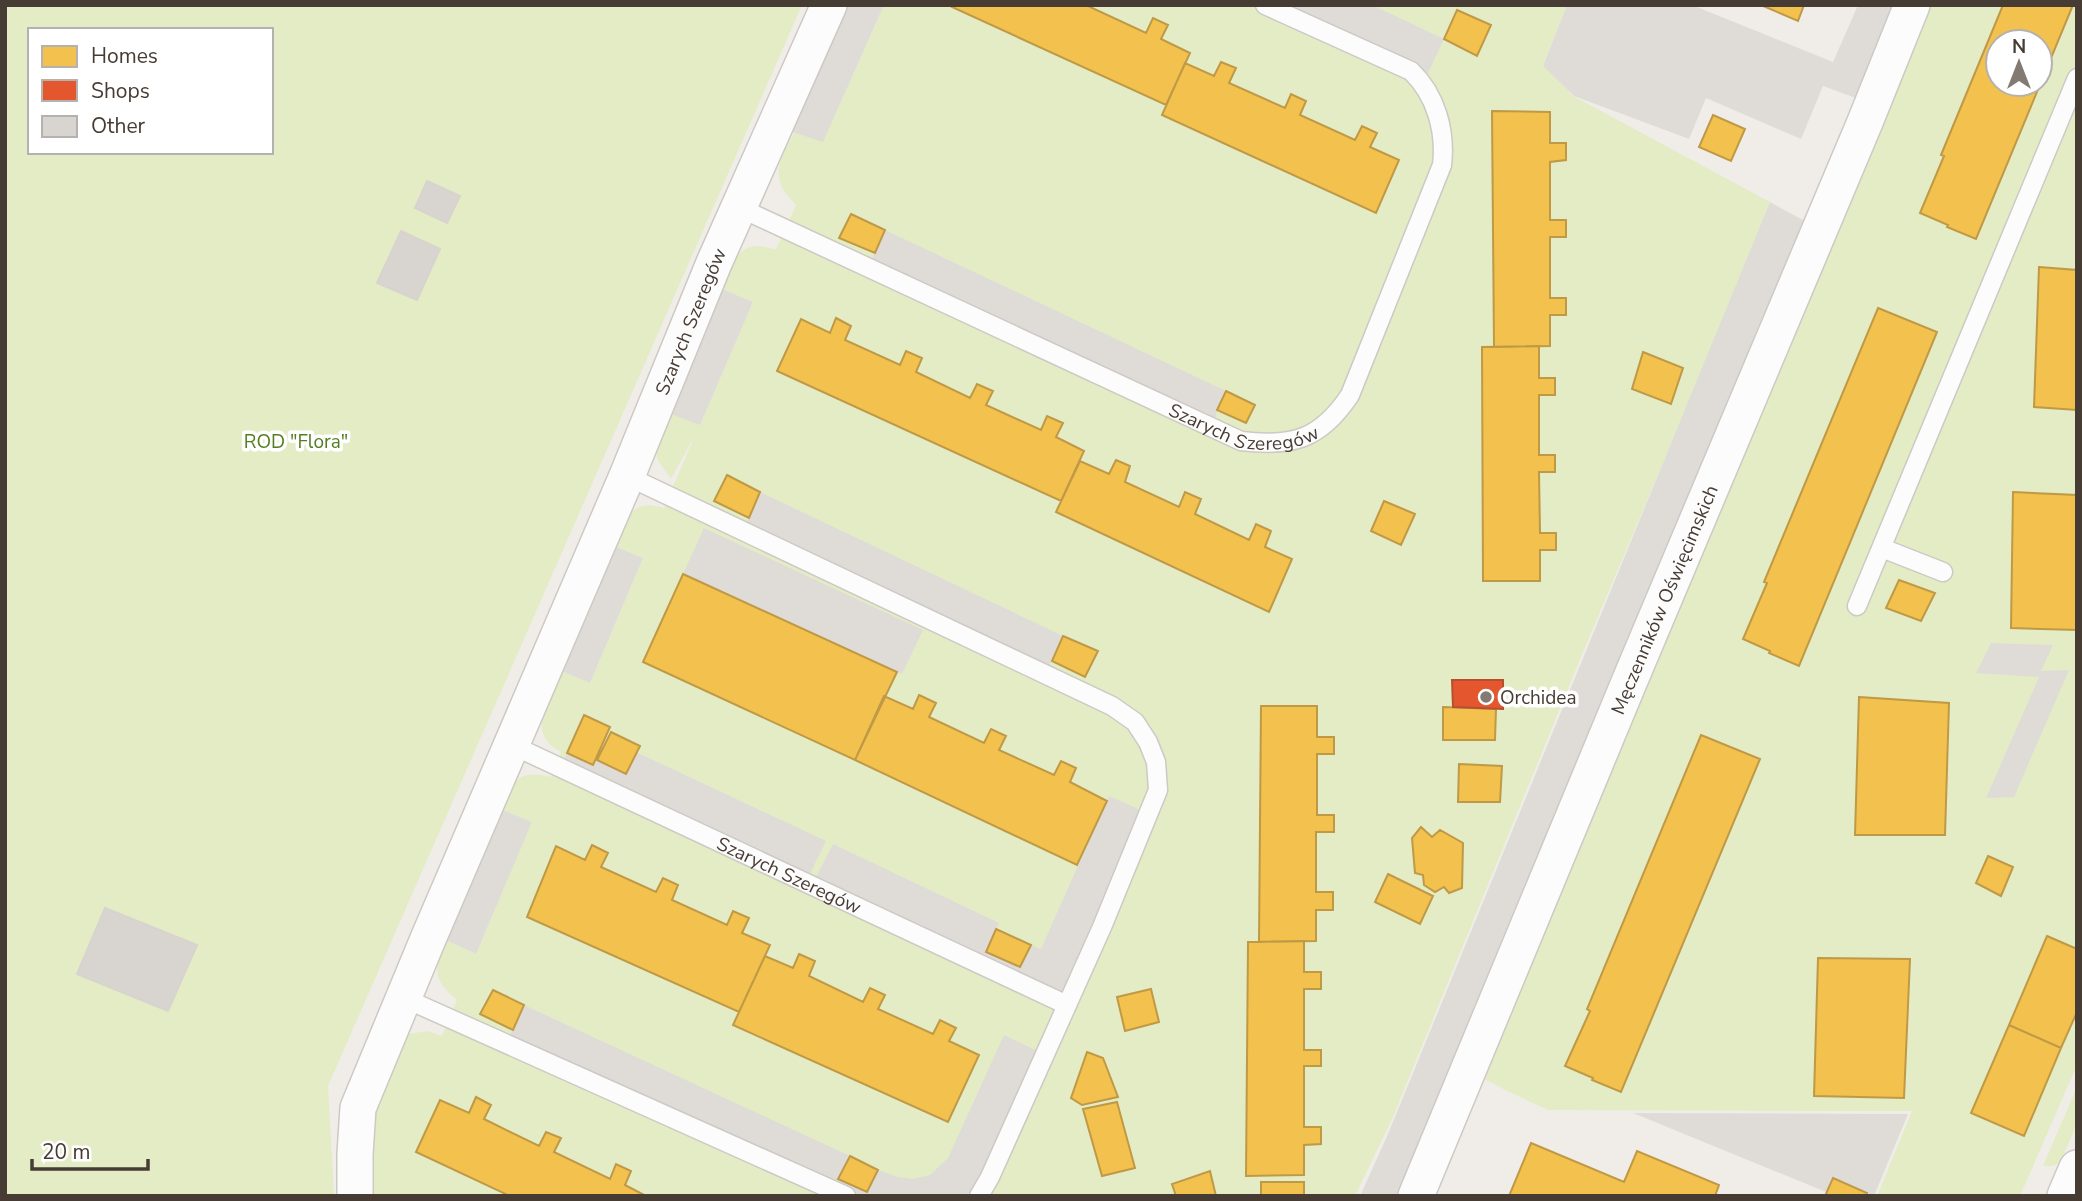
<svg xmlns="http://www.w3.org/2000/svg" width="2082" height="1201" font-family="'Nunito Sans',sans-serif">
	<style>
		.green { fill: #e3ecc5; fill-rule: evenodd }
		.parking { fill: #dfdcd8 }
		.homes { fill: #f2c14e; stroke: #bf9946; stroke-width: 2; fill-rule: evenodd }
		.shops { fill: #e4572e; stroke: #b54f30; stroke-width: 2 }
		.building { fill: #d8d4cf; stroke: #d9d3ce; stroke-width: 2 }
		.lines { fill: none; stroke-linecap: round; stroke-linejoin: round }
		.service-casing { stroke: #cdc9c4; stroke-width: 21 }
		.minor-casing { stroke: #cdc9c4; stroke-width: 38 }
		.service { stroke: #fdfcfc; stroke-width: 18 }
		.minor { stroke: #fdfcfc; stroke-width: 35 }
		.poi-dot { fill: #827a73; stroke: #fff; stroke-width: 2.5 }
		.labels { text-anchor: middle; stroke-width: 7; stroke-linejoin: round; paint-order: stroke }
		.street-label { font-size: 19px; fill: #473c34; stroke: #fff }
		.park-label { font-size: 19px; fill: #547d22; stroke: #fff }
		.poi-label { font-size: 19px; fill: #473c34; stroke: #fff; text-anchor: start }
	</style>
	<rect width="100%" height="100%" fill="#f0ede8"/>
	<path class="green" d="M5 5H802L328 1086 334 1196H5ZM30 30H271V152H30Z
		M884 5H1567L1543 65 1573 96 1770 202 1750 257 1581 657 1393 1117 1355 1196H368L367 1118 407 1034 428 1031 442 1036 457 1000C431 979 435 967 444 939L476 954 531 822 500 809C512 781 518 769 551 777L561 752C525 734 548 698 557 669L590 683 643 558 612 545C625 520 631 497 664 508L694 437 671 479 657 459 656 446 666 412 700 424 753 302 720 288C728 270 735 245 760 246 765 246 771 249 776 249L796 205C768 179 779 161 794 133L823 141Z
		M1912 5H2077V1065L2020 1196H1877L1912 1111 1548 1110 1507 1091 1468 1070ZM1998 42H2040V84H1998Z
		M2077 1087V1124L2063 1156 2057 1164 2052 1166H2043Z"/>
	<path class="parking" d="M846 5H884L823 142 789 131Z
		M1275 5H1372L1444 39 1427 75Z
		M1567 5H1692L1833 62 1858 5H1904L1864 101 1823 86 1801 139 1706 98 1689 139 1574 96 1543 66Z
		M1770 202 1812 225 1406 1196H1360L1388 1134Z
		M885 230 1226 391 1217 410 1215 421 870 263Z
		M720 288 753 302 700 425 666 412Z
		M760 492 1063 636 1048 669 745 526Z
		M704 528 923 630 902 674 683 574Z
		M612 545 643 558 590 683 557 669Z
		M1991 643 2053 645 2041 671 2069 670 2014 797 1986 798 2039 677 1976 673Z
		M636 752 826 841 807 880 562 765 567 753 593 764 597 760 625 774Z
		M1109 796 1147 813 1065 1002 813 883 833 844 999 923 986 952 1020 967 1031 945 1041 949Z
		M500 809 532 822 476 954 444 939Z
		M524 1005 850 1156 839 1179 867 1192 878 1170 898 1177 913 1179 930 1175 948 1158 1004 1035 1044 1054 977 1196H849L508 1040Z
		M1633 1113 1908 1114 1874 1196 1833 1178 1826 1192Z"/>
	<path class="homes" d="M953 5H1091L1090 7 1146 33 1153 18 1168 25 1161 39 1190 53 1166 105 952 7Z
		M1761 5H1804L1798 21Z
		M2003 5H2073L1976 239 1947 227 1948 225 1920 213 1944 156 1941 155ZM1998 42H2040V84H1998Z
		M1457 10 1491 25 1477 56 1444 39Z
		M1221 62 1236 68 1229 83 1285 108 1291 94 1306 101 1300 115 1355 140 1362 126 1377 133 1370 147 1399 160 1376 213 1162 115 1185 63 1214 76Z
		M1492 111 1550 112V143H1566V160L1550 162V220H1566V237H1550V298H1566V315H1550V346L1494 347Z
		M1713 115 1745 129 1731 161 1699 147Z
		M851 214 885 230 875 253 839 238Z
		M2039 267 2077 270V410L2034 407Z
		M1878 308 1937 332 1799 666 1769 653 1770 651 1743 639 1767 583 1764 582Z
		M836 318 851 326 845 340 900 365 906 351 922 358 916 372 970 398 977 384 993 391 986 405 1041 430 1047 416 1063 423 1056 437 1084 451 1061 501 777 371 801 319 830 333Z
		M1539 346V378H1555V395H1539V455H1555V472H1539L1540 533H1556V550H1540V581H1483L1482 347Z
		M1643 352 1683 368 1671 404 1632 389Z
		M1226 391 1255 405 1246 423 1217 410Z
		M1116 460 1130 466 1125 482 1179 507 1185 492 1201 499 1195 514 1249 540 1256 524 1271 531 1265 547 1292 559 1269 612 1056 512 1080 461 1109 474Z
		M727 475 760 492 749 518 714 501Z
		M2013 492 2077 495V630L2011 628Z
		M1384 501 1415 514 1401 545 1371 531Z
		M683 574 897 672 855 760 643 662Z
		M1899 580 1935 593 1921 621 1886 608Z
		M1063 636 1098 651 1085 677 1052 661Z
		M919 695 936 703 929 717 984 743 991 729 1006 736 999 750 1054 775 1061 761 1076 768 1070 782 1107 801 1077 865 855 760 884 696 913 709Z
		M1859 697 1949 703 1945 835H1855Z
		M1261 706H1317V737H1334V754H1317V815H1334V832H1316V892H1333V910H1316V941L1259 942Z
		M1443 707 1496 709 1495 740H1443Z
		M584 715 610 727 593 765 567 753Z
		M611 732 640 746 626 774 597 760Z
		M1701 735 1760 759 1621 1092 1592 1080 1593 1078 1565 1066 1590 1011 1587 1009Z
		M1459 764 1502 766 1500 802H1458Z
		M1421 827 1432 837 1440 830 1463 843 1462 888 1449 893 1444 887 1435 892 1424 885 1423 875 1415 873 1412 838Z
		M592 845 608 853 601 867 656 892 663 878 678 885 672 900 727 925 733 911 749 918 742 933 770 945 739 1012 527 917 556 846 585 860Z
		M1988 856 2013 867 2001 896 1976 883Z
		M1388 874 1433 896 1420 924 1375 902Z
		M996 929 1031 945 1020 967 986 952Z
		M2047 936 2077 949V1012L2061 1048 2009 1025Z
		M1304 941V972H1321V989H1304V1050H1321V1066H1304V1127H1321V1144L1304 1145V1175L1246 1176 1248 942Z
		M799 954 815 961 809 976 863 1002 870 988 885 995 878 1009 933 1034 940 1020 956 1028 949 1041 979 1055 948 1122 733 1025 765 956 793 968Z
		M1818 958 1910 959 1904 1098 1814 1096Z
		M1151 989 1159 1022 1125 1031 1117 997Z
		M493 990 524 1005 513 1030 480 1014Z
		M2009 1025 2061 1048 2024 1136 1971 1113Z
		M1087 1052 1103 1058 1118 1097 1082 1105 1071 1098Z
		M476 1097 491 1105 484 1119 539 1146 546 1132 561 1138 554 1152 610 1179 616 1164 631 1171 625 1185 646 1196H510L416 1152 440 1100 469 1113Z
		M1117 1102 1135 1168 1102 1176 1083 1109Z
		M1531 1143 1624 1182 1637 1151 1719 1185 1715 1196H1509Z
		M850 1156 878 1170 867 1192 838 1179Z
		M1210 1171 1216 1196H1176L1172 1184Z
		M1833 1178 1867 1193 1866 1196H1825Z
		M1261 1182H1304V1196H1261Z"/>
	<path class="shops" d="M1452 680H1503V709L1453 707Z"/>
	<path class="building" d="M427 181 460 196 447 223 415 208Z
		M401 231 440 249 417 300 377 283Z
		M105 908 197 945 168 1011 77 974Z"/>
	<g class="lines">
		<defs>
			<g id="service">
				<path id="s1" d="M738 207 1241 441C1292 447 1320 440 1350 395L1442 165C1446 131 1436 95 1411 71L1265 5"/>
				<path d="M627 476 1112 706 1135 722 1148 742 1156 762 1158 790 1102 927 990 1177 979 1196"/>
				<path d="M1882 548 1943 572"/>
				<path d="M1857 606 2077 78"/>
				<path id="s2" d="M512 745 1067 1005"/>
				<path d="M404 998 846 1196"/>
			</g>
			<g id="minor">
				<path id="s3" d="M355 1196V1154L358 1108 428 939 627 476 714 263 829 5"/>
				<path id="s4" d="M1416 1196 1630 680 1865 122 1912 5"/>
				<path d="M2065 1196 2077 1168"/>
			</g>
		</defs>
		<use href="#service" class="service-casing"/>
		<use href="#minor" class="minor-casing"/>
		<use href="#service" class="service"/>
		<use href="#minor" class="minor"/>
	</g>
	<circle class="poi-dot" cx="1486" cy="697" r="7"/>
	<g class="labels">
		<g class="street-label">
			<text dy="7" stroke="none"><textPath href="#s3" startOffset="942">Szarych Szeregów</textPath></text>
			<text dy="7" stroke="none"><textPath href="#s1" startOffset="555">Szarych Szeregów</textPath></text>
			<text dy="7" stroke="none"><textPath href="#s4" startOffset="646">Męczenników Oświęcimskich</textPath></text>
			<text dy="7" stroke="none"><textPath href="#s2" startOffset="306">Szarych Szeregów</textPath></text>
		</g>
		<g class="park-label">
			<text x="296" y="448">ROD "Flora"</text>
		</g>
		<g class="poi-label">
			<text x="1500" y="704">Orchidea</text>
		</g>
	</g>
	<rect width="2082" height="1201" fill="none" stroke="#473c34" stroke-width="14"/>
	<rect x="28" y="28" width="245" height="126" fill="#ffffff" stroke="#b5b1ae" stroke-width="2"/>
	<rect x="42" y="46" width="35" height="21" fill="#f2c14e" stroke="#b5b1ae" stroke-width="2"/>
	<text x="91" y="63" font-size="21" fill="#473c34">Homes</text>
	<rect x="42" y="80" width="35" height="21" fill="#e4572e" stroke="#b5b1ae" stroke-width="2"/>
	<text x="91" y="98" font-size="21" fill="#473c34">Shops</text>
	<rect x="42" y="116" width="35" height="21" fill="#d8d4cf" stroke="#b5b1ae" stroke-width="2"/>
	<text x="91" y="133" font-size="21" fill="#473c34">Other</text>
	<g transform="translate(2019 63)"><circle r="33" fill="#ffffff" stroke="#b5b1ae" stroke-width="2"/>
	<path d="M0-5L12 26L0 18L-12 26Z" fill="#827a73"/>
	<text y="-10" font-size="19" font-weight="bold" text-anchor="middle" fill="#473c34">N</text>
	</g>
	<path d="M32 1159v10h116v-10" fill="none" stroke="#473c34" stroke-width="3.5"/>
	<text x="42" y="1159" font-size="21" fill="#473c34" stroke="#ffffff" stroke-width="5" paint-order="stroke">20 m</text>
</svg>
